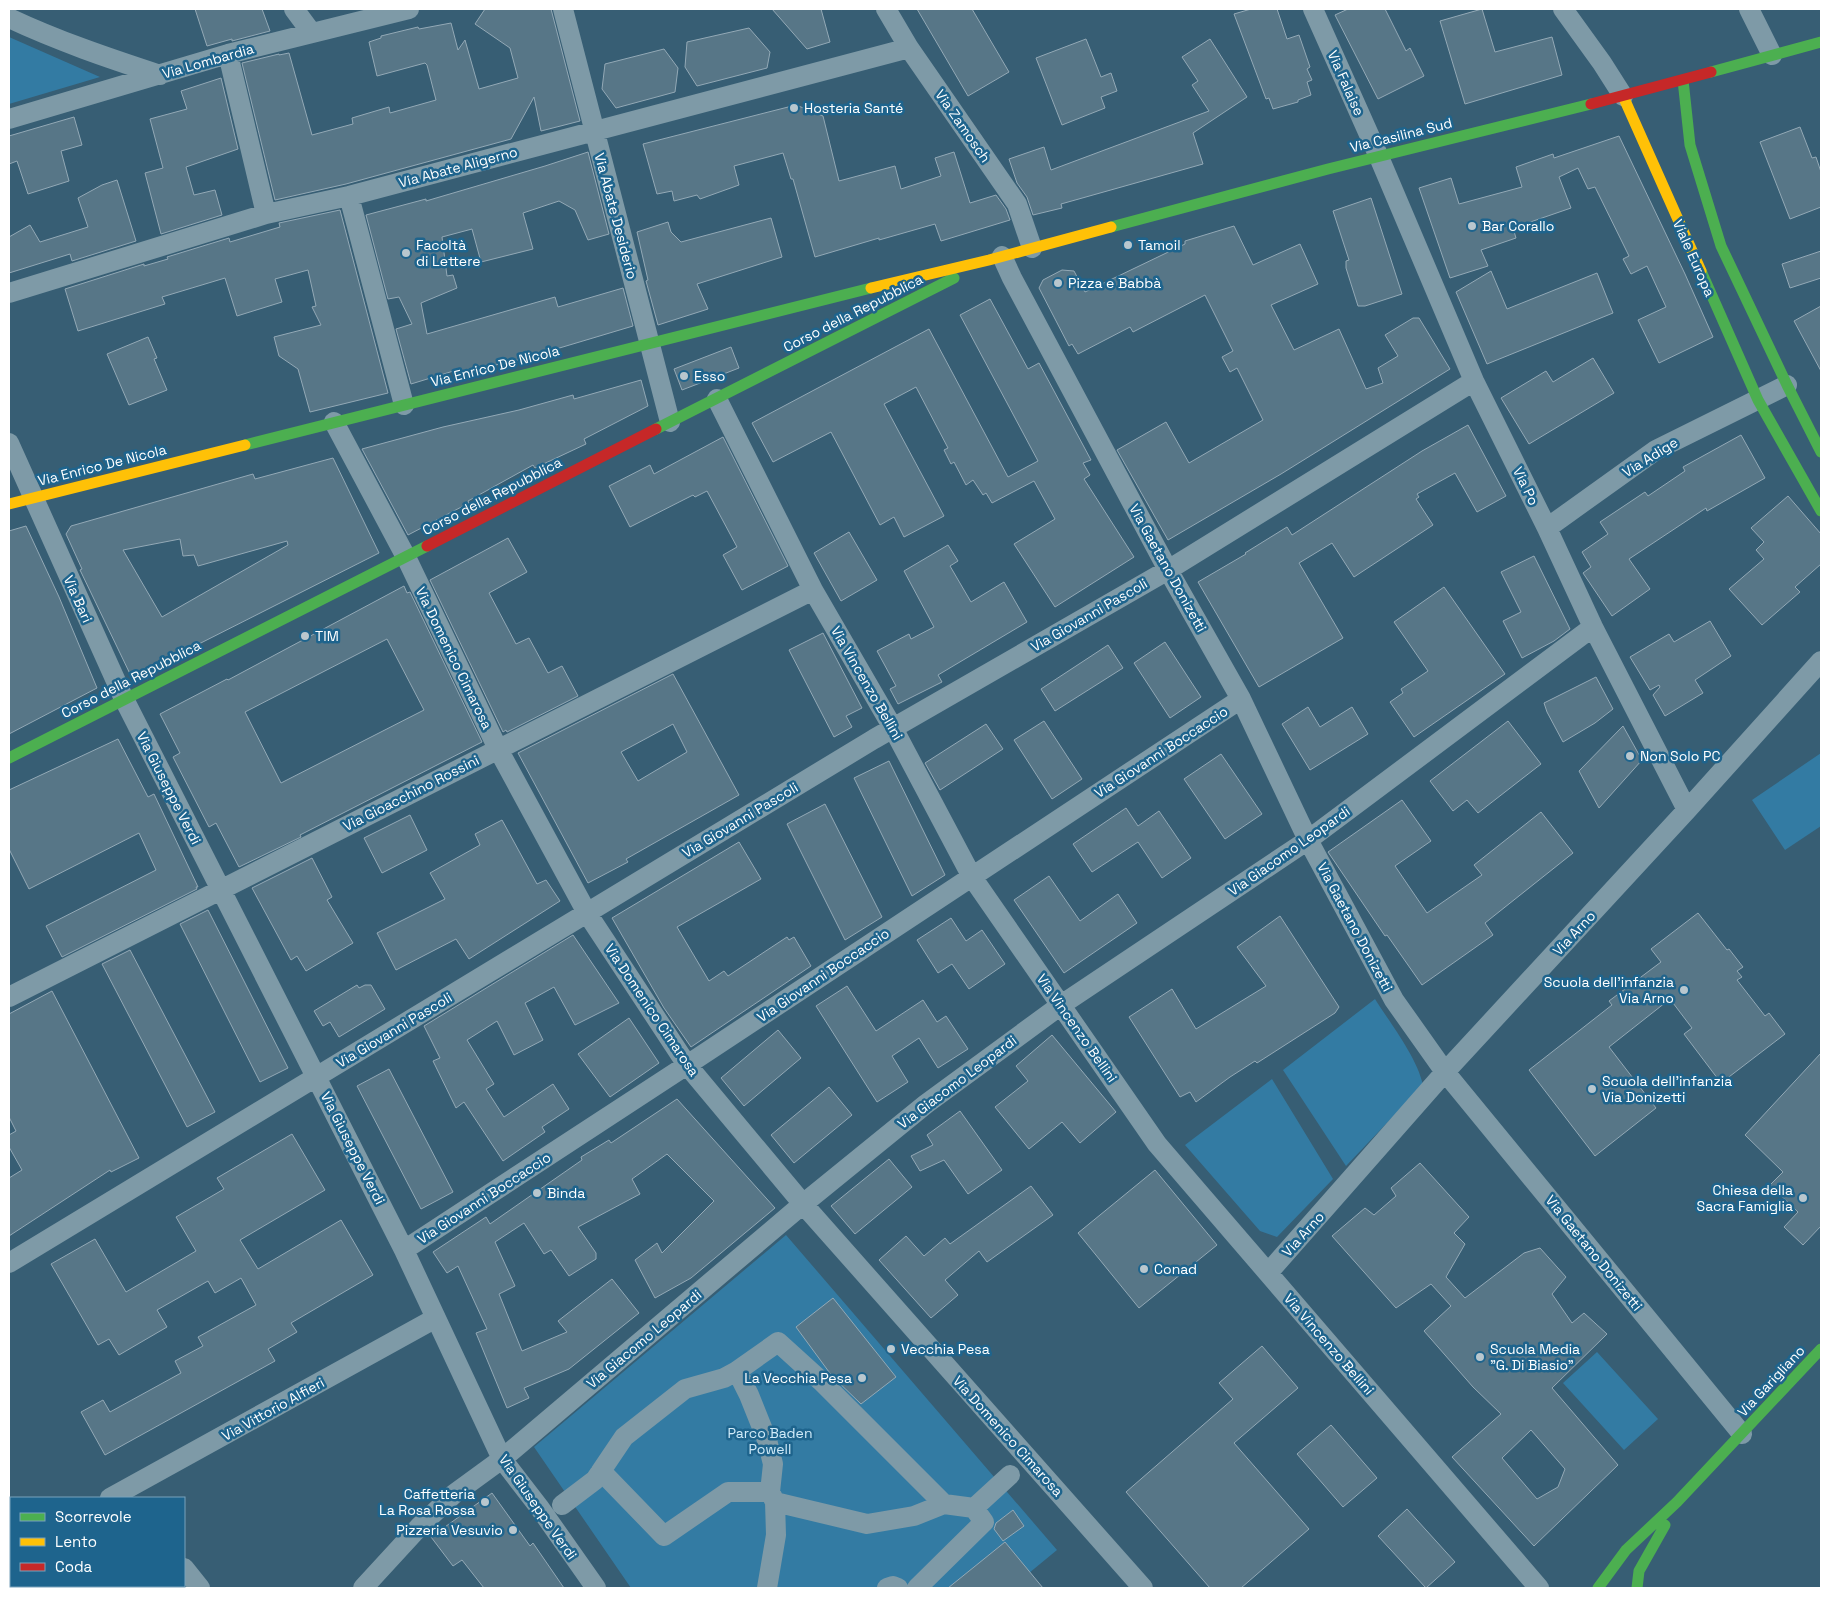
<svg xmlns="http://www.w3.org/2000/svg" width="1830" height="1597" font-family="'Space Grotesk',sans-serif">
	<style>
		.green { fill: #337ba3 }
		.building { fill: #577687; stroke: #93a9b6; fill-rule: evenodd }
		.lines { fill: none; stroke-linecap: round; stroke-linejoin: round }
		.street { stroke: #7e9aa7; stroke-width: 20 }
		.fast { stroke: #4caf50; stroke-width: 11 }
		.slow { stroke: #ffc107; stroke-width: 11 }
		.jam { stroke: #c62828; stroke-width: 11 }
		.poi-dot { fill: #b9c7ce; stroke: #1e648d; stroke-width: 2 }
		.labels { text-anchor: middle; stroke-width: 5; stroke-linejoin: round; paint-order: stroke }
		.street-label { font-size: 14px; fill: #fff; stroke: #1e648d }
		.poi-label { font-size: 14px; fill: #fff; stroke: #1e648d; text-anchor: start }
		.park-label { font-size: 14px; fill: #d1ebf9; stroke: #1e648d }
	</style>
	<rect width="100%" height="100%" fill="#375e74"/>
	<path class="green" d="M9 37 100 77 9 104Z
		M1821 753V826L1785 850 1752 800Z
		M1375 999C1390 1023 1417 1057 1423 1085L1346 1166 1283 1070Z
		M1272 1079 1333 1179 1277 1237 1260 1231 1185 1145Z
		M786 1235 1057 1550 1011 1588H631L534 1447Z
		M1597 1352 1658 1419 1624 1450 1563 1383Z"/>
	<path class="building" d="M195 9H262L270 31 232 41V39L207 46Z
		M485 9H551L580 121 541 131 534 97 511 139 346 184 275 200 242 63 279 54V55L289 53 312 135 353 124 352 118 389 107 390 113 436 100 427 65 425 63 377 76 369 42 381 38V36L418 27 419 29 451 23 458 50 465 40 479 89 518 78 510 48 475 24Z
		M772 9H821L830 42 807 49Z
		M917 9H972L1009 72 968 96Z
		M1251 9H1277L1287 39 1299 35 1310 67 1307 69 1312 80 1307 82 1311 95 1298 100V102L1273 109 1269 98 1266 99 1234 14Z
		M1348 9H1385L1406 51 1410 48 1424 76 1378 99 1335 15Z
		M1482 9 1495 52 1552 37 1562 75 1465 104 1440 21Z
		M749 28 770 52 767 68 697 86 685 67 687 42Z
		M1086 39 1101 77 1111 73 1117 91 1101 97 1105 108 1062 125 1036 58Z
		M1210 39 1247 97 1193 133 1203 164 1061 204 1062 208 1033 215 1027 197 1017 183 1009 159 1044 147 1051 170 1209 111 1192 85 1198 81 1182 57Z
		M664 49 678 68 675 92 616 108 602 89 605 64Z
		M221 78 238 149 186 167 194 195 215 190 222 215 161 234 145 173 163 168 150 119 187 109 181 91Z
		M796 105 823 116 839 181 895 166 901 189 941 176 935 158 954 152 970 203 996 195 1006 209 1010 220 941 241 935 224 879 240V238L815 257 793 179H791L783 153 734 166 739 185 700 199 697 195 674 201 672 191 657 194 643 144Z
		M74 117 82 145 61 151 69 181 28 194 17 161 9 164V136Z
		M1800 127 1812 158 1816 157 1821 172V207L1790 219 1760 142Z
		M1619 136 1685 274 1713 337 1659 363 1638 320 1666 307 1647 266 1631 274 1623 259 1629 256 1595 187 1588 189 1578 168 1559 177 1571 208 1513 228 1516 238 1481 250 1488 266 1450 278 1419 188 1451 178 1459 204 1522 187 1516 167 1553 154 1554 158Z
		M588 152 609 234 588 240 575 210 559 201 523 213 533 249 481 262 472 229 442 237 447 276 453 275 457 288 421 303 427 334 555 297 558 307 623 288 633 326 526 358 461 373 460 369 411 384 396 329 412 324 399 297 388 299 366 215 426 199V201L545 166Z
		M117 180 136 241 72 261 70 254 9 273V237L30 225 40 242 88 227 78 198 102 185Z
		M1371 198 1402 294 1365 306H1358L1346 268V261L1349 260 1333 211Z
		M340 210 388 393 310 412 298 369 279 356 274 337 321 325 312 307 316 306 308 270 275 279 282 302 237 316 225 278 162 297 165 304 78 331 65 289 144 264V266L168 259 167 257 229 238 230 242 280 227 279 223Z
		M771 218 782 257 697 284 708 309 658 325 646 281 648 280 637 232 668 222 671 232 681 242Z
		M1234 226 1253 265 1300 244 1318 284 1271 305 1294 350 1339 329 1366 389 1383 383 1378 368 1398 356 1385 335 1413 318H1419L1450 369 1281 474 1168 540 1117 450 1166 422 1189 463 1263 420 1237 368 1230 372 1222 357 1233 351 1205 295 1133 332 1130 327 1078 354 1072 344 1069 346 1039 288 1043 280 1062 270 1074 271 1085 292 1185 244V241Z
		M1821 251V278L1790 288 1782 264Z
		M1491 271 1507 309 1597 273 1613 313 1487 364 1456 292Z
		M990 299 1028 369 1039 363 1091 460 1083 463 1090 475 1084 479 1134 557 1055 607 1014 544 1055 519 1034 481 992 503 986 493 983 495 973 480 966 485 954 462 951 464 944 450 948 448 916 387 884 404 944 516 904 537 894 517 880 525 831 432 773 462 752 423 929 329 1008 477 1038 461 960 315Z
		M1821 306V371L1794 321Z
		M148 337 157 358 154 359 167 390 129 405 107 354Z
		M731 347 739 368 682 390 674 369Z
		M1593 358 1614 393 1529 444 1501 398 1546 371 1553 382Z
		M641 380 648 406 584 439 586 444 535 468 533 465 468 501 469 503 408 535 362 449 443 427 519 410 573 395 574 399Z
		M1468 425 1506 496 1477 512 1455 473 1417 494 1419 497 1416 499 1433 525 1354 577 1332 543 1299 563 1343 638 1259 687 1198 582 1246 554 1245 553 1287 527 1292 535 1422 451Z
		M1741 435 1765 478 1707 511 1706 508 1629 559 1650 589 1612 616 1583 573 1591 567 1582 552 1608 534 1600 522 1645 492 1648 496 1685 471 1683 467Z
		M723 437 788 566 742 590 723 555 737 547 707 491 695 497 693 495 630 527 609 486 650 465 654 474Z
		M333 458 379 553 181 653 180 652 132 678 80 570 82 569 66 534 71 526 253 474 255 479ZM180 539 183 556 194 555 198 566 287 541 288 545 162 617 123 550Z
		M1788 496 1821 534V564L1795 587 1800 592 1762 625 1729 589 1764 559 1756 550 1764 542 1751 528Z
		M26 526 59 597 97 688 9 734V531Z
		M849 532 877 580 841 601 814 553Z
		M508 538 527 572 489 593 516 644 529 638 548 673 562 666 578 696 507 732 506 730 503 732 430 580Z
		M948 545 958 561 950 566 971 602 1004 582 1027 622 938 675 942 682 898 704 890 689 896 686 877 651 909 634 911 639 934 627 904 571Z
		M1534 556 1570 629 1554 641 1522 658 1503 621 1521 612 1501 572Z
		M404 586 407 593 410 592 482 742 300 835 301 837 239 867 216 823 209 827 173 757 180 753 160 714 227 679 228 680ZM387 639 424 710 281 783 245 712Z
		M1444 587 1505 674 1414 737 1390 702 1403 693 1401 689 1428 671 1394 622Z
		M1710 621 1731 656 1695 680 1703 693 1665 716 1653 695 1660 687 1659 685 1650 690 1630 657 1669 634 1674 642Z
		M823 633 862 708 846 716 852 727 834 737 789 650Z
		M1165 642 1201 697 1170 718 1134 663Z
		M1108 645 1123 668 1055 711 1041 689Z
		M673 674 739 795 626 859 628 862 588 883 518 753ZM673 724 687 752 638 781 621 752Z
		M1596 677 1613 709 1595 723 1563 742 1547 712 1544 703Z
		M1308 707 1320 727 1352 707 1368 734 1310 770 1282 724Z
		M1044 721 1082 779 1052 799 1014 740Z
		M1508 721 1541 764 1478 813 1467 800 1453 811 1430 781Z
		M986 724 1003 749 940 790 925 763Z
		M1623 726 1642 760 1599 808 1579 771Z
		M118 739 148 797 154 794 198 887H196L197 889 62 957 46 926 156 870 139 833 29 889 9 849V790Z
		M1221 754 1262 814 1225 839 1184 779Z
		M889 761 945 875 912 896 854 778Z
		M1402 800 1431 841 1395 866 1427 913 1482 875 1474 865 1541 812 1573 853 1485 923 1493 935 1422 985 1387 935 1385 936 1328 852Z
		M825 804 882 917 845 940 787 824Z
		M1126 808 1138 826 1159 811 1191 858 1162 878 1138 842 1092 872 1073 844Z
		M410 815 427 850 382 873 364 838Z
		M502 820 537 884 546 880 560 901 469 959 456 939 396 970 377 933 445 899 430 873 480 845 475 834Z
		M739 842 761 879 677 927 709 981 724 971 728 976 787 937 789 940 794 937 811 966 691 1047 664 1008 612 918Z
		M312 858 332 897 327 900 353 943 306 971 297 956 291 960 252 888Z
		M1049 876 1080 921 1118 894 1137 923 1064 973 1014 900Z
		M208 910 288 1068 260 1082 180 924Z
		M1698 913 1727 950 1729 949 1743 967 1737 971 1742 977 1737 980 1765 1016 1769 1013 1785 1034 1721 1083 1684 1034 1692 1028 1670 999 1609 1047 1656 1108 1595 1156 1529 1070 1612 1005 1609 1001 1661 962 1651 949Z
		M1280 916 1339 1007 1335 1013 1257 1063 1255 1061 1230 1077 1196 1102 1190 1092 1180 1097 1129 1017 1172 989 1196 1029 1266 986 1237 947Z
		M951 918 966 941 982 930 1005 964 969 989 952 964 938 973 917 940Z
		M573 935 619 1003 575 1025 554 987 525 1003 543 1040 514 1055 497 1021 467 1040 494 1084 486 1089 504 1117 553 1084 569 1109 542 1127 545 1132 503 1161 464 1102 456 1108 433 1061 440 1058 424 1026Z
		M130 950 215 1112 187 1127 102 964Z
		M357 985 359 988 365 985H371L385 1009 339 1037 330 1022 323 1026 314 1011Z
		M847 986 876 1031 923 1000 937 1022 946 1016 968 1049 938 1068 919 1038 892 1056 908 1082 877 1102 816 1006Z
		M52 991 139 1158 111 1172 110 1170 9 1236V1178L22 1170 9 1147V1135L16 1131 9 1117V1014Z
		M629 1018 659 1063 610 1097 578 1054Z
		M778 1030 801 1058 744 1106 721 1078Z
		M1052 1035 1116 1112 1080 1143 1062 1122 1029 1149 995 1107 1028 1081 1016 1066Z
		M1821 1053V1226L1803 1245 1784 1227 1798 1212 1770 1185 1783 1172 1745 1135Z
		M389 1069 453 1192 421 1209 357 1086Z
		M829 1087 852 1115 794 1163 771 1135Z
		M677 1099 775 1208 691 1278 655 1298 635 1260 657 1243 662 1253 714 1201 667 1154 632 1179 640 1194 578 1227 596 1253V1259L569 1276 551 1250 544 1254 524 1223 495 1242 515 1286 499 1294 522 1351 567 1332 558 1321 612 1279 639 1313 569 1369 524 1388 529 1398 507 1408 476 1333 487 1329 458 1266 447 1273 433 1252 486 1217 490 1224 582 1160 581 1157 609 1140 611 1143Z
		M960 1111 1002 1170 968 1194 944 1160 920 1171 911 1156 933 1145 927 1135Z
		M292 1134 325 1190 240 1240 258 1269 341 1220 373 1275 291 1323 297 1332 268 1349 275 1361 105 1455 81 1412 103 1400 110 1412 181 1373 175 1361 203 1346 198 1337 256 1305 241 1278 215 1293 208 1281 157 1310 167 1327 119 1355 109 1339 98 1345 51 1264 95 1239 126 1292 196 1251 176 1217 224 1189 217 1178Z
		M889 1159 912 1187 855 1234 831 1206Z
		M1420 1163 1469 1217 1454 1233 1465 1244 1446 1277 1465 1298 1524 1253 1540 1248 1566 1277 1552 1294 1572 1323 1584 1313 1607 1334 1552 1388 1618 1465 1534 1546 1452 1457 1501 1414 1473 1387 1424 1331 1451 1306 1431 1284 1396 1308 1332 1236 1365 1208 1374 1215 1396 1196 1391 1188ZM1531 1430 1565 1469 1558 1487 1537 1499 1502 1458Z
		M1155 1170 1217 1245 1139 1308 1078 1233Z
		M1031 1186 1053 1215 987 1262 979 1251 945 1280 958 1295 931 1318 879 1260 906 1236 924 1256 945 1238 950 1244Z
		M833 1298 896 1377 861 1404 832 1376 796 1327Z
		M1262 1346 1298 1388 1234 1443 1309 1529 1241 1588H1210L1126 1492 1233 1399 1219 1383Z
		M1331 1425 1377 1478 1343 1507 1297 1454Z
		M492 1493 530 1546 533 1543 564 1588H484L462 1560 453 1566 431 1537Z
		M1407 1509 1455 1562 1426 1588 1378 1536Z
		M1013 1510 1024 1526 1003 1541 994 1529 996 1523Z
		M1005 1542 1043 1588H948Z"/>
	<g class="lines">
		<path class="street" d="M294 9 311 32
			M563 9 670 422
			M886 9 909 48 1017 204 1032 248
			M1313 9 1379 157 1474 381 1547 528 1593 627 1687 810
			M1563 9 1602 63 1623 96
			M1749 9 1772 55
			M9 18C58 41 108 58 160 75
			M228 54 266 214
			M9 119 228 54 409 9
			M349 196 404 405
			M1002 256 1012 278 1168 570 1241 699 1308 840 1394 1000 1445 1072 1742 1434
			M9 293 266 214 349 196 909 48
			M717 399 813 590 893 728 972 877 1157 1144 1539 1588
			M334 422 406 557 498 749 587 913 687 1065 803 1204 1143 1588
			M9 443 124 699 404 1250 502 1459 539 1507 596 1588
			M1547 528 1656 450 1787 385
			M9 997C278 863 545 725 813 590
			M404 1250 687 1065 1241 699
			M9 1263 874 739 1168 570 1474 381
			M1268 1273 1445 1072 1687 810 1821 661
			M737 1371 778 1342 821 1381 944 1504
			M601 1471 664 1536 728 1492H770
			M110 1498 436 1318
			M775 1502 867 1524 914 1516 944 1504 974 1508 1010 1475
			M562 1505 595 1480 624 1437 685 1389 724 1378 737 1371 749 1395 767 1440 773 1464 770 1492 775 1502 776 1535 767 1588
			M9 1538 11 1548
			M184 1568 200 1588
			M19 1586V1588
			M363 1588 420 1526 454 1494 502 1459 803 1204 926 1104 1061 1005 1308 840 1593 627
			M887 1588 893 1586 898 1588
			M917 1588 984 1522 974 1508"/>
		<path class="fast" d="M1711 72 1821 42
			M1683 80 1690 145 1721 246 1787 385 1821 452
			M1111 227 1328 169 1591 104
			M1701 271 1758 400 1821 511
			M656 429 954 278
			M245 445 871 288
			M9 758 427 546
			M1598 1588 1626 1550 1677 1502 1821 1349
			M1637 1588 1639 1571 1665 1525"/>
		<path class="slow" d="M1623 96 1701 271
			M871 288 989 260 1111 227
			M9 504 245 445"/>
		<path class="jam" d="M1591 104 1711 72
			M427 546 656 429"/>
	</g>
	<g class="poi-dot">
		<circle cx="794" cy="108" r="5"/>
		<circle cx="1472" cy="226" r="5"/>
		<circle cx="1128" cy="245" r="5"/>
		<circle cx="406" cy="253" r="5"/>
		<circle cx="1058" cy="283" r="5"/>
		<circle cx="684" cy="376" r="5"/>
		<circle cx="305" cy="636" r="5"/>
		<circle cx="1630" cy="756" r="5"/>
		<circle cx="1684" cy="990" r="5"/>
		<circle cx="1592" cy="1089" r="5"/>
		<circle cx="537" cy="1193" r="5"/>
		<circle cx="1803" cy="1198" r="5"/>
		<circle cx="1144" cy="1269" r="5"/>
		<circle cx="891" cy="1349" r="5"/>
		<circle cx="1480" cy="1357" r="5"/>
		<circle cx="862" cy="1378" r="5"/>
		<circle cx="485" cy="1502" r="5"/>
		<circle cx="513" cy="1530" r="5"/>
	</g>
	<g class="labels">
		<g class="street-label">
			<text transform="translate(208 61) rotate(-16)" y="5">Via Lombardia</text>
			<text transform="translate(1346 83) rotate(66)" y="5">Via Falaise</text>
			<text transform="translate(963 126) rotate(55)" y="5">Via Zamosch</text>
			<text transform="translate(1401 135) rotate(-14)" y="5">Via Casilina Sud</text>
			<text transform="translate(458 167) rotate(-15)" y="5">Via Abate Aligerno</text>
			<text transform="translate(616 216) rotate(75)" y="5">Via Abate Desiderio</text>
			<text transform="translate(1694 258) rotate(66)" y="5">Viale Europa</text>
			<text transform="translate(853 313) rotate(-27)" y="5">Corso della Repubblica</text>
			<text transform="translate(495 366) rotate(-14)" y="5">Via Enrico De Nicola</text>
			<text transform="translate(1650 457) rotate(-32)" y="5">Via Adige</text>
			<text transform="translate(102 465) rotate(-14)" y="5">Via Enrico De Nicola</text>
			<text transform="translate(1526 486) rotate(64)" y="5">Via Po</text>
			<text transform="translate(492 496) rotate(-27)" y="5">Corso della Repubblica</text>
			<text transform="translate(1168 568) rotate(61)" y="5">Via Gaetano Donizetti</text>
			<text transform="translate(78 599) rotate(66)" y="5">Via Bari</text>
			<text transform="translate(1089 615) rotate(-30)" y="5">Via Giovanni Pascoli</text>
			<text transform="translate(454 658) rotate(64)" y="5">Via Domenico Cimarosa</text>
			<text transform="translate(131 679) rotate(-27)" y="5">Corso della Repubblica</text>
			<text transform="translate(867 683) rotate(60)" y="5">Via Vincenzo Bellini</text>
			<text transform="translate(1161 752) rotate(-33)" y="5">Via Giovanni Boccaccio</text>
			<text transform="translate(169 788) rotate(63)" y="5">Via Giuseppe Verdi</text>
			<text transform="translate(411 793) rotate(-27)" y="5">Via Gioacchino Rossini</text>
			<text transform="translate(740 820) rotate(-31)" y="5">Via Giovanni Pascoli</text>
			<text transform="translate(1289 851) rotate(-35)" y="5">Via Giacomo Leopardi</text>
			<text transform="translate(1355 927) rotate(62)" y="5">Via Gaetano Donizetti</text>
			<text transform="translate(1574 933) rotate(-47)" y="5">Via Arno</text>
			<text transform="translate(823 975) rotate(-34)" y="5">Via Giovanni Boccaccio</text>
			<text transform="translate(652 1010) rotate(56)" y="5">Via Domenico Cimarosa</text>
			<text transform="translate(1077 1028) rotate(55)" y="5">Via Vincenzo Bellini</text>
			<text transform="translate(394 1030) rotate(-31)" y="5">Via Giovanni Pascoli</text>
			<text transform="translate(957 1082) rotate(-37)" y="5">Via Giacomo Leopardi</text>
			<text transform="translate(353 1148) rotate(63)" y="5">Via Giuseppe Verdi</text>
			<text transform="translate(484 1198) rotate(-33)" y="5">Via Giovanni Boccaccio</text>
			<text transform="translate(1303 1234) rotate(-48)" y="5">Via Arno</text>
			<text transform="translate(1594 1253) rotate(51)" y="5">Via Gaetano Donizetti</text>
			<text transform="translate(644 1339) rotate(-40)" y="5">Via Giacomo Leopardi</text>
			<text transform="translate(1329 1344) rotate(49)" y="5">Via Vincenzo Bellini</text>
			<text transform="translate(1771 1381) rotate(-47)" y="5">Via Garigliano</text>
			<text transform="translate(273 1409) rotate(-29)" y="5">Via Vittorio Alfieri</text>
			<text transform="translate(1008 1436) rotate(48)" y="5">Via Domenico Cimarosa</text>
			<text transform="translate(538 1507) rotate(55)" y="5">Via Giuseppe Verdi</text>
		</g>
		<g class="poi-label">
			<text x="804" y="113">Hosteria Santé</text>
			<text x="1482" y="231">Bar Corallo</text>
			<text x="416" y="250">Facoltà<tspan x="416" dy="16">di Lettere</tspan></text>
			<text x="1138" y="250">Tamoil</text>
			<text x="1068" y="288">Pizza e Babbà</text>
			<text x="694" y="381">Esso</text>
			<text x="315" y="641">TIM</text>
			<text x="1640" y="761">Non Solo PC</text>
			<text x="1674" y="987" text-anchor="end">Scuola dell'infanzia<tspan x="1674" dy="16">Via Arno</tspan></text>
			<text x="1602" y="1086">Scuola dell'infanzia<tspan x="1602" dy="16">Via Donizetti</tspan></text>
			<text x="1793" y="1195" text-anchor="end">Chiesa della<tspan x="1793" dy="16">Sacra Famiglia</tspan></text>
			<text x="547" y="1198">Binda</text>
			<text x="1154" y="1274">Conad</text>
			<text x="901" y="1354">Vecchia Pesa</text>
			<text x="1490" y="1354">Scuola Media<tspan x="1490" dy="16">"G. Di Biasio"</tspan></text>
			<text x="852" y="1383" text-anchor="end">La Vecchia Pesa</text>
			<text x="475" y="1499" text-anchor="end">Caffetteria<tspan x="475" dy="16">La Rosa Rossa</tspan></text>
			<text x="503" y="1535" text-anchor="end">Pizzeria Vesuvio</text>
		</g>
		<g class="park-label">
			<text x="770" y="1438">Parco Baden<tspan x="770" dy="16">Powell</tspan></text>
		</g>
	</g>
	<rect width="1830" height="1597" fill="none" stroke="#ffffff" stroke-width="20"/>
	<rect x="10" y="1497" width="175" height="90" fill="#1e648d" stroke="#78a2bb"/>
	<rect x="20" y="1513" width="25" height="8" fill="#4caf50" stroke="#78a2bb"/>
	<text x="55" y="1522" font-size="15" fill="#ffffff">Scorrevole</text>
	<rect x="20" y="1538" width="25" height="8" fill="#ffc107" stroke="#78a2bb"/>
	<text x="55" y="1547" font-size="15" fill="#ffffff">Lento</text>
	<rect x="20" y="1563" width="25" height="8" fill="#c62828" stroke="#78a2bb"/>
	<text x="55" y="1572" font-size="15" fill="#ffffff">Coda</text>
</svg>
